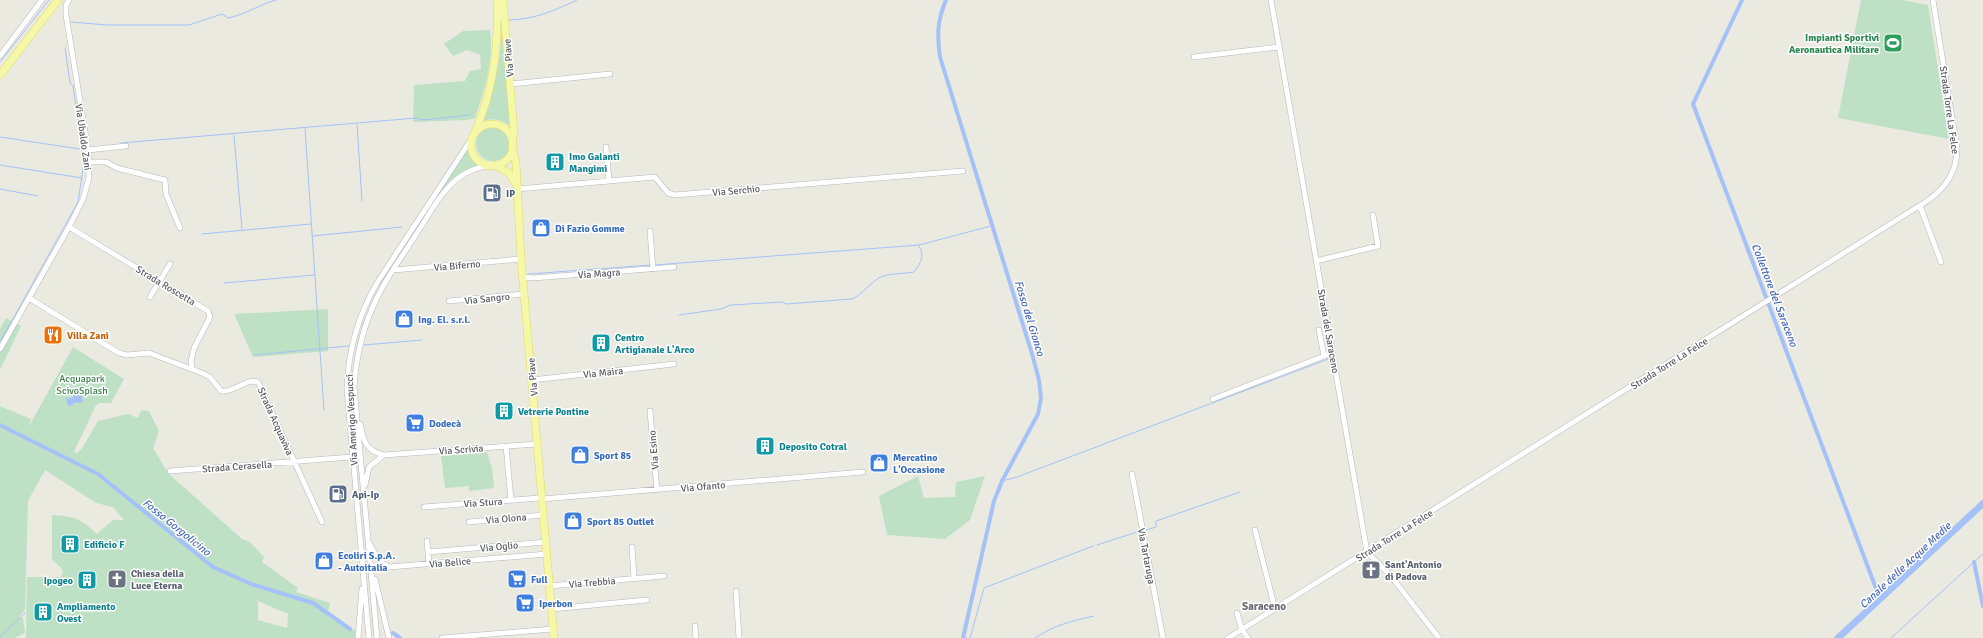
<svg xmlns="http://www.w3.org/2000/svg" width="1983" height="638" font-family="Signika,sans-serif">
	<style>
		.green { fill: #bee1c5; fill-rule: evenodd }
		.water { fill: #a4c2f7 }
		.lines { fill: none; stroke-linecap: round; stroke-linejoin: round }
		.stream { stroke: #a4c2f7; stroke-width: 1 }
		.canal { stroke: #a4c2f7; stroke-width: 4 }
		.minor-casing { stroke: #b6b7bc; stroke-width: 6 }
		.major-casing { stroke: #e4da5f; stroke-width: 8 }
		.minor { stroke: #fff; stroke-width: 5 }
		.major { stroke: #f4f8a8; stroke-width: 7 }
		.labels { text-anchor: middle; stroke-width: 3; stroke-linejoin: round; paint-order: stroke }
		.leisure-label { font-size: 10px; font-weight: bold; fill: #27864d; stroke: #fff; text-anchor: end }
		.street-label { font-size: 10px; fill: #595b60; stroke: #fff }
		.culture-label { font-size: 10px; font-weight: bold; fill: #0d838f; stroke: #fff; text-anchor: start }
		.service-label { font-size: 10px; font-weight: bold; fill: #4e5e75; stroke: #fff; text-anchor: start }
		.shop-label { font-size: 10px; font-weight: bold; fill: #366cbe; stroke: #fff; text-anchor: start }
		.food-label { font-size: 10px; font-weight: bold; fill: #c56008; stroke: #fff; text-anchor: start }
		.park-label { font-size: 10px; fill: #3a7e4b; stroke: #fff }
		.worship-label { font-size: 10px; font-weight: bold; fill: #5b616d; stroke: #fff; text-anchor: start }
		.water-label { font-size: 11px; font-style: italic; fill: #4a69b7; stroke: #fff }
		.neighbourhood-label { font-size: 11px; font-weight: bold; fill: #6a6c72; stroke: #fff }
	</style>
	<rect width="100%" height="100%" fill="#ebeae0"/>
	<path class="green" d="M1861 0H1902L1928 5 1949 139 1838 118Z
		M502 17 512 127C502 120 495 117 483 121 496 87 502 54 502 17Z
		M490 30C494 61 485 89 475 118L467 120 413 122 414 85 465 81 470 71 481 69 480 55 467 50 453 56 444 44 463 31Z
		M476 144a17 17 0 1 1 34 0a17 17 0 1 1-34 0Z
		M468 149 472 159 479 165 459 174 448 183 414 234 371 307 354 378 375 638H374L352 396 356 347 363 323 381 283Z
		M328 309V351L253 357 234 314Z
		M6 318 21 326 0 370V329Z
		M73 347 124 379 111 403H99L95 407 74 452 77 453 81 450 98 421 128 414 138 418 141 410 149 411 159 431 153 448 168 473 242 539 250 542 264 557 262 562 298 588 296 592 330 603 327 616 349 629 355 630V638H26L27 577H61L63 570 52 559V515C73 516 82 519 97 534L113 520H124L113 507 96 503 45 470 28 501 25 610 19 617 23 618 25 633 15 638H0V406L31 419 28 428ZM258 601 288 614 287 628 258 620Z
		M487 452 492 468 494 488 469 491V486L445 488 441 456Z
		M918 476 924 498 955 497 956 482 985 476 970 520 945 539 887 535 879 496Z"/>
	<path class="water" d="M80 388 83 402 73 403V405L68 406 66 398H73L71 390Z
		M1983 499V508L1843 638H1833Z"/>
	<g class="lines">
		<path class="stream" d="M509 20C536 19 553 11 577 0
			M71 22 107 25H189L222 14 228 18C247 14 258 5 276 0
			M0 62 49 0
			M357 124 362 201
			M305 129 324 410
			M234 135 242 229
			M0 137 80 149
			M121 143 416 118 424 120 471 115
			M0 165 82 178
			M0 189 38 196
			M202 234 311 224
			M313 236 402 227
			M654 265 919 245 991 226
			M528 274 651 265
			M224 283 315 275
			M679 315 721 309 731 305 782 302 786 304 852 299C863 294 869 284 879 278 888 273 903 274 914 272 921 262 925 257 919 246
			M0 342 78 202 84 162 73 86 70 83 65 48
			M364 345 422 340
			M254 355 349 346
			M1002 481 1017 477 1331 358
			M1146 530 1156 527V521L1240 492
			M1097 545 1140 531
			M963 635 967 638
			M0 637 25 613
			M970 638 984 588 1093 546
			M1035 638C1054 625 1072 621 1094 616
			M1891 638 1983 554"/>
		<path class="canal" d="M946 0C937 22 937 34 940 57L1032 354 1039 380 1041 398 1038 414 1002 481 994 501 963 638
			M1742 0 1693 104 1880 599
			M0 425 98 474 213 567 251 584 313 603 350 629
			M1974 562 1983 606
			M393 633 400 638"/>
		<defs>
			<path id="minor" d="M1271 0 1367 552 1390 575 1439 638
				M0 56 42 0
				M1194 57 1279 47
				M511 84 610 74
				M606 147 609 181
				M88 150 126 146
				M89 162H106L117 168 165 180 166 194 180 228
				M517 189 655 177 668 193 675 195 963 171
				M1920 206 1941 262
				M69 227 208 311 210 317 194 348 191 362 192 369
				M650 231 653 269
				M1316 261 1378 246 1373 215
				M393 270 521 259
				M523 277 533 278 674 267
				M150 297 170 264
				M29 298 119 353 127 355 149 353 202 373 210 377 221 391C234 393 246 378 258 382L322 522
				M449 301 524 294
				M1319 330 1324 356
				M0 349 69 227 83 199 89 178 88 150 66 15V5L69 0
				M532 380 674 364
				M1213 399 1332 353
				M650 411 657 490
				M360 424C364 442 365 450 384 455L537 444
				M506 446 511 500
				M170 471 352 457
				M1132 474 1163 638
				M365 485 369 467 384 455
				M424 507 539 498 542 499 863 472
				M469 522 543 515
				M1255 530 1275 609
				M427 541 429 564
				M370 544C375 554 378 562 389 567L547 554
				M632 547 634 578
				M428 552 546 542
				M375 579 389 638
				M549 586 664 576
				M736 591 739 638
				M551 609 647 600
				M1237 613 1242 630 1248 638
				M695 626 696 638
				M358 638 362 589
				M369 638 347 389C348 351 358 316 377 283L472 138
				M377 638 354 387C356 360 361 334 372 309 383 282 401 258 417 233 429 215 440 193 457 179 467 171 478 167 491 165
				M442 638 553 629
				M1228 638 1927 201C1946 188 1957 172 1957 149L1933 0"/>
			<path id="major" d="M503 0 514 132 512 140
				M0 75 58 0
				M471 145a21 21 0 1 1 42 0a21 21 0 1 1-42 0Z
				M475 132C494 89 499 46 497 0
				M512 146 516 163 521 259 554 638
				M495 165 509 173 516 184"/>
		</defs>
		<use href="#minor" class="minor-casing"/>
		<use href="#major" class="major-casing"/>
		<use href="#minor" class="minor"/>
		<use href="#major" class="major"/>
	</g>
	<defs>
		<symbol id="stadium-square" viewBox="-11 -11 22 22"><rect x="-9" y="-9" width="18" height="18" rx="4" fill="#2e9e5b" stroke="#fff"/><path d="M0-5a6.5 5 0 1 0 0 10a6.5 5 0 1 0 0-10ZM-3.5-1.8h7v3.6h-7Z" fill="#fff"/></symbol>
		<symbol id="building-square" viewBox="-11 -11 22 22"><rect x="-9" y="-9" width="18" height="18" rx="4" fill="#0f9aa8" stroke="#fff"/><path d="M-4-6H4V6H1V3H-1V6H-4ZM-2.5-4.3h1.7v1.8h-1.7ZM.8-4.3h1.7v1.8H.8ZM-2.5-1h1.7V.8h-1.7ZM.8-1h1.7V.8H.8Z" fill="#fff"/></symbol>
		<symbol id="fuel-square" viewBox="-11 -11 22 22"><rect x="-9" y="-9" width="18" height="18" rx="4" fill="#5c6f8a" stroke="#fff"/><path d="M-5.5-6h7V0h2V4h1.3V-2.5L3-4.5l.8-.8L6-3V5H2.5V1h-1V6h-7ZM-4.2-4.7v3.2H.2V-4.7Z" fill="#fff"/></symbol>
		<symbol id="shop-square" viewBox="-11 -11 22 22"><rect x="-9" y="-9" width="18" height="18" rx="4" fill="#3f7fe0" stroke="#fff"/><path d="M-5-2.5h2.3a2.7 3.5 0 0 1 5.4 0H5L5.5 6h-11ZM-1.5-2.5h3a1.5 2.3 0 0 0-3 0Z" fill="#fff"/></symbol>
		<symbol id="restaurant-square" viewBox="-11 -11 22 22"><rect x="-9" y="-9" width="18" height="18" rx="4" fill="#e8710a" stroke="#fff"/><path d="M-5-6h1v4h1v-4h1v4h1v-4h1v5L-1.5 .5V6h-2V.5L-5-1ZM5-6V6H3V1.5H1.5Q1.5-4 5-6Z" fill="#fff"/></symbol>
		<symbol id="supermarket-square" viewBox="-11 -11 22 22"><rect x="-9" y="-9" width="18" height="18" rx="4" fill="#3f7fe0" stroke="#fff"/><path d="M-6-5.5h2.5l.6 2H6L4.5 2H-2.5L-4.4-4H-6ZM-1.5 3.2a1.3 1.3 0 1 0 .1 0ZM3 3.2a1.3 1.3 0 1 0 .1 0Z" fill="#fff"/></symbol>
		<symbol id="church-square" viewBox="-11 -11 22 22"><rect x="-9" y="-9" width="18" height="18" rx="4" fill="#6b7280" stroke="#fff"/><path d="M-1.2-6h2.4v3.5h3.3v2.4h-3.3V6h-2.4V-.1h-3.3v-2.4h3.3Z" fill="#fff"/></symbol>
	</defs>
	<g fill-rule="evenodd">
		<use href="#stadium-square" x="1882" y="32" width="22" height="22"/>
		<use href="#building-square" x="544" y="151" width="22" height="22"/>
		<use href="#fuel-square" x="481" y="182" width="22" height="22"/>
		<use href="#shop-square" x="530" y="217" width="22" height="22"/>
		<use href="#shop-square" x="393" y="308" width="22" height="22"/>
		<use href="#restaurant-square" x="42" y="324" width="22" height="22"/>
		<use href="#building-square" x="590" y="332" width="22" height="22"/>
		<use href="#building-square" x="493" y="400" width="22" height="22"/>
		<use href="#supermarket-square" x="404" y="412" width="22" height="22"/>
		<use href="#building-square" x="754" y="435" width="22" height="22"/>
		<use href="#shop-square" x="569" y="444" width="22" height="22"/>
		<use href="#shop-square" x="868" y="452" width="22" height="22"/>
		<use href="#fuel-square" x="327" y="483" width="22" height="22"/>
		<use href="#shop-square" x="562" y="510" width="22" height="22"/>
		<use href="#building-square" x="59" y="533" width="22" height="22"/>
		<use href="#shop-square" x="313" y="550" width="22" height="22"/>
		<use href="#church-square" x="1360" y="559" width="22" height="22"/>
		<use href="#church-square" x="106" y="568" width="22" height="22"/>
		<use href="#supermarket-square" x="506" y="568" width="22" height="22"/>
		<use href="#building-square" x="76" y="569" width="22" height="22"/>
		<use href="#supermarket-square" x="514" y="592" width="22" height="22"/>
		<use href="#building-square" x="32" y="601" width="22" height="22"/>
	</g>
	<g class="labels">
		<g class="leisure-label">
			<text x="1879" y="41">Impianti Sportivi<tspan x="1879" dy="12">Aeronautica Militare</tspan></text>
		</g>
		<g class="street-label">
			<text transform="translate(508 58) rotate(-95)" y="4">Via Piave</text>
			<text transform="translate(1950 110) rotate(82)" y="4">Strada Torre La Felce</text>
			<text transform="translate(84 137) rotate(82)" y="4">Via Ubaldo Zani</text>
			<text transform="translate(736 190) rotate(-5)" y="4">Via Serchio</text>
			<text transform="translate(457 265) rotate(-5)" y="4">Via Biferno</text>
			<text transform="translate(599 273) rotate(-4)" y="4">Via Magra</text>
			<text transform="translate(166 285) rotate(31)" y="4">Strada Roscetta</text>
			<text transform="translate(487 298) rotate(-6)" y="4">Via Sangro</text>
			<text transform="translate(1329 331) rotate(80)" y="4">Strada del Saraceno</text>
			<text transform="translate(1669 363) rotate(-32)" y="4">Strada Torre La Felce</text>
			<text transform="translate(603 372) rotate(-6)" y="4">Via Maira</text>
			<text transform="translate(532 377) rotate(-95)" y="4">Via Piave</text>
			<text transform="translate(351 420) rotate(-93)" y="4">Via Amerigo Vespucci</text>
			<text transform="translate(276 421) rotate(66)" y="4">Strada Acquaviva</text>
			<text transform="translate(461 449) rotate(-4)" y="4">Via Scrivia</text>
			<text transform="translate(653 450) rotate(-95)" y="4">Via Esino</text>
			<text transform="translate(237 466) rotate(-4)" y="4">Strada Cerasella</text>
			<text transform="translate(703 486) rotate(-5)" y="4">Via Ofanto</text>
			<text transform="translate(483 502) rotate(-4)" y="4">Via Stura</text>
			<text transform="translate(506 518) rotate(-5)" y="4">Via Olona</text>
			<text transform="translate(1394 535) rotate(-32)" y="4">Strada Torre La Felce</text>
			<text transform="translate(499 546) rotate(-5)" y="4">Via Oglio</text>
			<text transform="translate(1147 556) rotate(79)" y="4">Via Tartaruga</text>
			<text transform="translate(450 562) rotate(-5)" y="4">Via Belice</text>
			<text transform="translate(592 582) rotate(-5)" y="4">Via Trebbia</text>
		</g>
		<g class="culture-label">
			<text x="569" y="160">Imo Galanti<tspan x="569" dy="12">Mangimi</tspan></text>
			<text x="615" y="341">Centro<tspan x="615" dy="12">Artigianale L'Arco</tspan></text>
			<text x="518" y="415">Vetrerie Pontine</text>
			<text x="779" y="450">Deposito Cotral</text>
			<text x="84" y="548">Edificio F</text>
			<text x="73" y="584" text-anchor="end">Ipogeo</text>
			<text x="57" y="610">Ampliamento<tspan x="57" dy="12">Ovest</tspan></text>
		</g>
		<g class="service-label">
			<text x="506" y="197">IP</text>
			<text x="352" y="498">Api-Ip</text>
		</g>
		<g class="shop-label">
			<text x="555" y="232">Di Fazio Gomme</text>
			<text x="418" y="323">Ing. El. s.r.l.</text>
			<text x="429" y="427">Dodecà</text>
			<text x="594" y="459">Sport 85</text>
			<text x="893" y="461">Mercatino<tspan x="893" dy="12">L'Occasione</tspan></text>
			<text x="587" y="525">Sport 85 Outlet</text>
			<text x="338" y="559">Ecoliri S.p.A.<tspan x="338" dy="12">- Autoitalia</tspan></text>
			<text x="531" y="583">Full</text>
			<text x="539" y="607">Iperbon</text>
		</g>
		<g class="food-label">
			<text x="67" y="339">Villa Zani</text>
		</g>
		<g class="park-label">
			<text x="82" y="382">Acquapark<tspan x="82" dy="12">ScivoSplash</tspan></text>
		</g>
		<g class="worship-label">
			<text x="1385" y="568">Sant'Antonio<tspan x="1385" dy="12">di Padova</tspan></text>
			<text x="131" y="577">Chiesa della<tspan x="131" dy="12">Luce Eterna</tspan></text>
		</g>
		<g class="water-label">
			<text transform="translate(1775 295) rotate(69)" y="4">Collettore del Saraceno</text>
			<text transform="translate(1030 318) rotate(73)" y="4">Fosso del Gionco</text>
			<text transform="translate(177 527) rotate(39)" y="4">Fosso Gorgolicino</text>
			<text transform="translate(1905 565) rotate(-43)" y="4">Canale delle Acque Medie</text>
		</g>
		<g class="neighbourhood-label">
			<text x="1264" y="610">Saraceno</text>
		</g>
	</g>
</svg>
